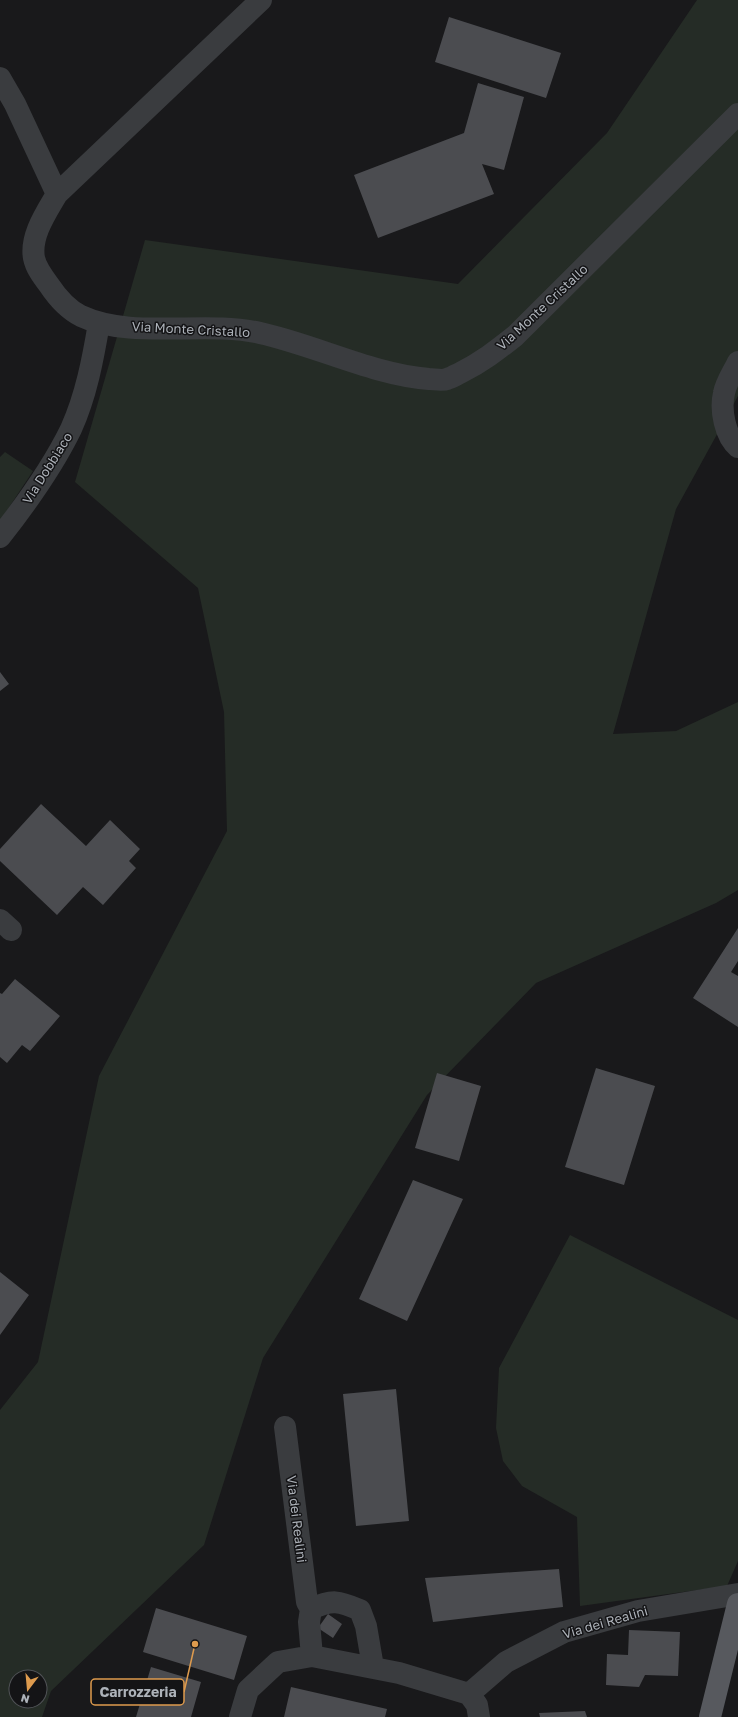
<svg xmlns="http://www.w3.org/2000/svg" width="738" height="1717" font-family="'Golos Text',sans-serif">
	<style>
		.green { fill: #252c26; fill-rule: evenodd }
		.building { fill: #4b4c50 }
		.lines { fill: none; stroke-linecap: round; stroke-linejoin: round }
		.minor { stroke: #3a3c3f; stroke-width: 22 }
		.primary { stroke: #57595e; stroke-width: 22 }
		.labels { text-anchor: middle; stroke-width: 3; stroke-linejoin: round; paint-order: stroke }
		.street-label { font-size: 13px; fill: #adb2b9; stroke: #141416 }
		.leader { fill: none; stroke: #de9b4e; stroke-width: 1.5 }
		.callout-dot { fill: #de9b4e; stroke: #141416; stroke-width: 1.5 }
		.callout { fill: #141416; stroke: #de9b4e; stroke-width: 1.5 }
		.callout-label { font-size: 14px; text-anchor: middle; font-weight: bold; fill: #adb2b9 }
	</style>
	<rect width="100%" height="100%" fill="#19191b"/>
	<path class="green" d="M697 0H738V396L676 509 613 734 676 731 738 702V890L716 903 536 983 427 1095 263 1358 204 1545 51 1691 42 1717H0V1410L38 1362 99 1076 227 831 224 712 198 588 75 482 145 240 458 284 607 133ZM16 1677H40V1701H16Z
		M5 452 33 471 0 521V457Z
		M570 1235 738 1320V1561L727 1586 580 1606 577 1517 522 1486 503 1461 496 1428 499 1368Z"/>
	<path class="building" d="M449 17 561 53 546 98 435 62Z
		M478 83 524 97 504 170 482 164 494 194 378 238 354 175 464 133Z
		M0 672 9 684 0 691Z
		M41 804 86 846 110 820 140 849 129 861 136 868 103 905 83 887 57 915 0 861V849Z
		M738 928V961L731 972 738 976V1027L693 998Z
		M15 979 60 1016 30 1051 22 1045 7 1063 0 1057V993L2 994Z
		M596 1068 655 1086 624 1185 565 1167Z
		M437 1073 481 1086 459 1161 415 1148Z
		M413 1180 463 1199 407 1321 359 1299Z
		M0 1272 29 1295 0 1335Z
		M396 1389 409 1521 356 1526 343 1394Z
		M559 1569 563 1607 433 1622 425 1578Z
		M156 1608 247 1636 234 1680 143 1652Z
		M328 1614 342 1624 333 1638 318 1628Z
		M629 1630 680 1632 678 1676 645 1675 639 1687 606 1685 607 1654 628 1655Z
		M151 1667 201 1682 191 1717H136Z
		M291 1687 387 1709 385 1717H284Z
		M585 1711 587 1717H540L539 1713Z"/>
	<g class="lines">
		<path class="minor" d="M261 0 57 194C46 213 30 236 34 258 36 268 43 277 49 285 57 297 67 309 81 316 132 340 205 320 260 333 315 345 374 375 429 379 434 379 442 381 447 379 451 378 456 375 460 373 482 362 496 351 515 336L738 114
			M0 78 15 104 57 194
			M738 362C734 371 726 382 724 393 720 410 725 436 738 447
			M0 537C26 504 52 468 71 429 86 396 93 359 99 323
			M0 920 11 930
			M285 1427 307 1602 311 1609
			M312 1656 309 1622 311 1609C332 1599 339 1601 360 1610L366 1626 373 1667
			M469 1694 506 1662 564 1632 638 1611 738 1594
			M469 1694 477 1705 479 1717
			M240 1717 248 1690 278 1662 312 1656 399 1673 469 1694"/>
		<path class="primary" d="M710 1717 738 1604"/>
	</g>
	<g class="labels">
		<g class="street-label">
			<text transform="translate(542 307) rotate(-43)" y="5">Via Monte Cristallo</text>
			<text transform="translate(191 329) rotate(3)" y="5">Via Monte Cristallo</text>
			<text transform="translate(47 468) rotate(-58)" y="5">Via Dobbiaco</text>
			<text transform="translate(297 1519) rotate(83)" y="5">Via dei Realini</text>
			<text transform="translate(605 1622) rotate(-16)" y="5">Via dei Realini</text>
		</g>
	</g>
	<path class="leader" d="M195 1644L184 1692"/>
	<circle class="callout-dot" cx="195" cy="1644" r="4"/>
	<rect class="callout" x="91" y="1679" width="93" height="26" rx="4"/>
	<g class="callout-label">
		<text x="138" y="1697">Carrozzeria</text>
	</g>
	<g transform="translate(28 1689) rotate(196)"><circle r="19" fill="#141416" stroke="#515357"/>
	<path d="M0-3L7 15L0 10L-7 15Z" fill="#de9b4e"/>
	<text y="-6" font-size="11" font-weight="bold" text-anchor="middle" fill="#adb2b9">N</text>
	</g>
</svg>
